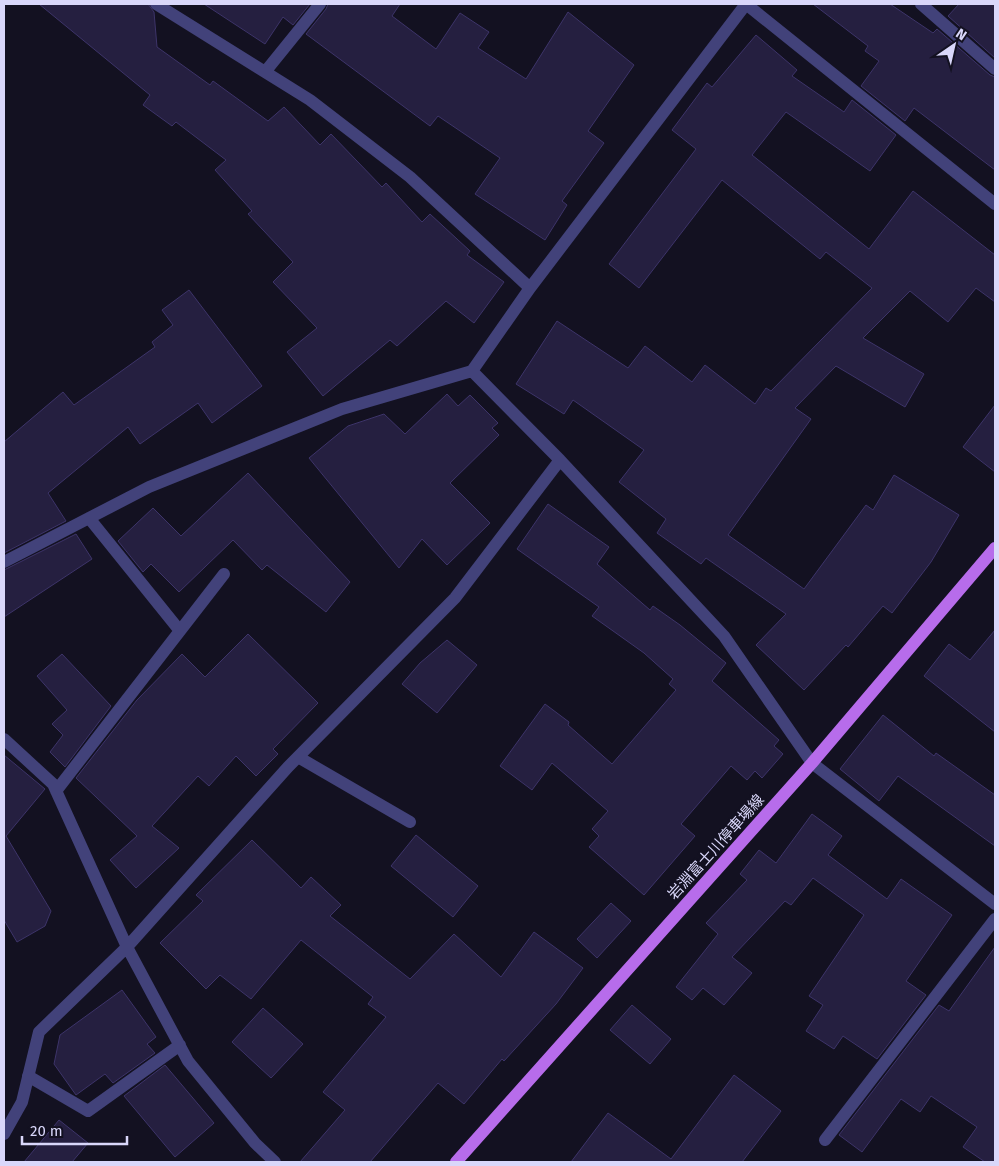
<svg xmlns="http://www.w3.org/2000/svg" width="999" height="1166" font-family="'Fira Sans','Noto Sans JP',sans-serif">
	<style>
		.building { fill: #251f40; stroke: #3d3469 }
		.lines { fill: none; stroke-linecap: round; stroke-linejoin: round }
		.minor { stroke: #42427a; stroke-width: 12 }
		.major { stroke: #b76ceb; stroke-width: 12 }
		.labels { text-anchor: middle; stroke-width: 4.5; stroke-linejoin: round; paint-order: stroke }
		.street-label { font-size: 15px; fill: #d9d7fa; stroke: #131121 }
	</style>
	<rect width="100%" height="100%" fill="#131121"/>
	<path class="building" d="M39 4H148L154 12 157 47 210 85 213 81 268 121 284 107 320 145 331 134 382 187 386 183 422 222 430 214 470 251 467 255 504 282 474 323 446 301 397 346 390 340 323 396 287 352 317 328 273 282 293 262 248 214 252 211 215 170 226 160 176 122 172 126 143 105 150 95Z
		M204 4H310L293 25 283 17 265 44Z
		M328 4H400L392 16 436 49 460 13 489 32 478 48 526 79 568 12 634 65 588 131 604 143 562 201 567 205 545 240 475 194 500 158 438 116 430 126 306 34 326 9Z
		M813 4H890L933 33 937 29 990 75 995 77V170L914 108 905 121 861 86 879 61 865 51 868 46Z
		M959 4H995V58L948 16Z
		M756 35 797 70 792 76 844 112 852 100 896 135 870 171 786 112 752 155 869 249 913 191 995 255V302L976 288 948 322 910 291 863 338 924 374 905 407 836 366 795 408 811 419 728 535 804 589 866 505 873 510 894 475 959 515 931 562 892 613 883 606 848 647 846 645 804 690 756 645 786 614 706 558 701 564 657 533 666 519 619 482 644 450 573 400 564 414 516 384 557 321 628 368 645 346 692 382 705 365 755 404 766 388 771 391 872 288 826 252 820 259 722 180 639 288 609 264 696 149 672 130 707 83 712 87Z
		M189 290 262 386 212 423 198 403 140 444 128 427 48 493 66 521 4 553V442L63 392 74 405 155 347 152 342 173 325 162 310Z
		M447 394 458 406 470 395 498 423 492 428 499 435 450 483 490 523 447 565 422 539 399 568 309 458 348 426 384 414 405 434Z
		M995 405V472L963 447Z
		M248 473 350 582 326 612 267 565 262 570 233 540 179 592 151 564 143 572 118 541 153 508 181 536Z
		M548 504 609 547 597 564 650 610 653 606 680 625 726 663 712 681 779 740 774 746 783 754 762 778 755 771 747 780 731 766 681 824 695 836 644 895 589 847 599 836 592 829 608 811 552 763 532 790 500 766 545 704 569 722 568 725 612 764 676 690 669 684 673 679 644 653 592 616 599 607 517 549Z
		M76 534 92 559 4 617V570Z
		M995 630V732L924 676 949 644 970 660Z
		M248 634 318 703 273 749 278 754 256 776 236 756 209 786 198 776 152 826 179 848 136 888 110 860 137 836 76 778 137 700 182 654 205 677Z
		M447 640 477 665 437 713 402 684 420 663Z
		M62 654 111 706 65 767 50 752 63 735 52 724 67 710 37 676Z
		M883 715 934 756 936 753 995 795V846L898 776 879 801 840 769Z
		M4 755 45 789 6 836 51 911 45 926 17 942 4 920Z
		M812 814 842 836 828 855 887 899 901 879 952 915 906 981 926 995 877 1059 843 1036 834 1049 806 1031 823 1005 809 996 864 915 813 878 791 905 785 901 732 957 752 973 724 1005 703 988 692 1000 676 987 718 934 706 923 747 880 740 874 759 850 776 863Z
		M416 835 478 886 453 917 391 866Z
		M252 840 301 888 311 877 341 905 330 916 410 979 454 934 501 977 534 932 583 968 556 1004 504 1061 502 1059 464 1104 438 1083 370 1162H300L345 1110 323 1092 386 1017 368 1004 373 997 301 940 251 999 220 975 206 989 160 943 203 901 196 895Z
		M611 903 631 921 597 958 577 939Z
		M995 947V1162H985L963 1147 977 1127 931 1096 920 1112 901 1099 862 1152 839 1135 939 1005 949 1011Z
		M122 990 156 1037 147 1044 155 1053 113 1083 105 1074 76 1095 54 1064 60 1035Z
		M632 1005 671 1039 650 1064 610 1030Z
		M263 1008 303 1044 271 1078 232 1042Z
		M165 1065 214 1123 175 1157 124 1096Z
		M734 1075 781 1111 742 1162H571L608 1113 671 1159Z
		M59 1120 88 1143 72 1162H24Z"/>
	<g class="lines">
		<path class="minor" d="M156 4 310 100 410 177 530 288
			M746 4 995 204
			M921 4 995 69
			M265 72 320 4
			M472 371 560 460 724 636 812 763 995 904
			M89 518 180 631
			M4 562 149 487 342 409 472 371 530 288 746 4
			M4 739 53 784 127 947 188 1061 255 1143 275 1162
			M298 757 410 822
			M56 791 224 574
			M28 1076 88 1111 180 1045
			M4 1134 22 1102 39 1032 127 947 288 767 455 598 560 460
			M825 1140 995 919"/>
		<path class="major" d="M456 1162 812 763 995 548"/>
	</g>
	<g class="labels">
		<g class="street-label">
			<text transform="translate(716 847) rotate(-48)" y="5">岩淵富士川停車場線</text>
		</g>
	</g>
	<rect width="999" height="1166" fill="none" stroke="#d9d7fa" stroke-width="10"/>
	<g transform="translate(954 45) rotate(34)" stroke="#131121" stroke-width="4" paint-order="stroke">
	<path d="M0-4L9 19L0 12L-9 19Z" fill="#d9d7fa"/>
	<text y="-8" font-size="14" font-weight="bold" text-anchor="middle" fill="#d9d7fa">N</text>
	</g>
	<path d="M22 1136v8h105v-8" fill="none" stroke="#d9d7fa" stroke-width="2.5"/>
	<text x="30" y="1136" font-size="15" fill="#d9d7fa" stroke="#131121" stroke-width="4" paint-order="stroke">20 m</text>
</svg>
